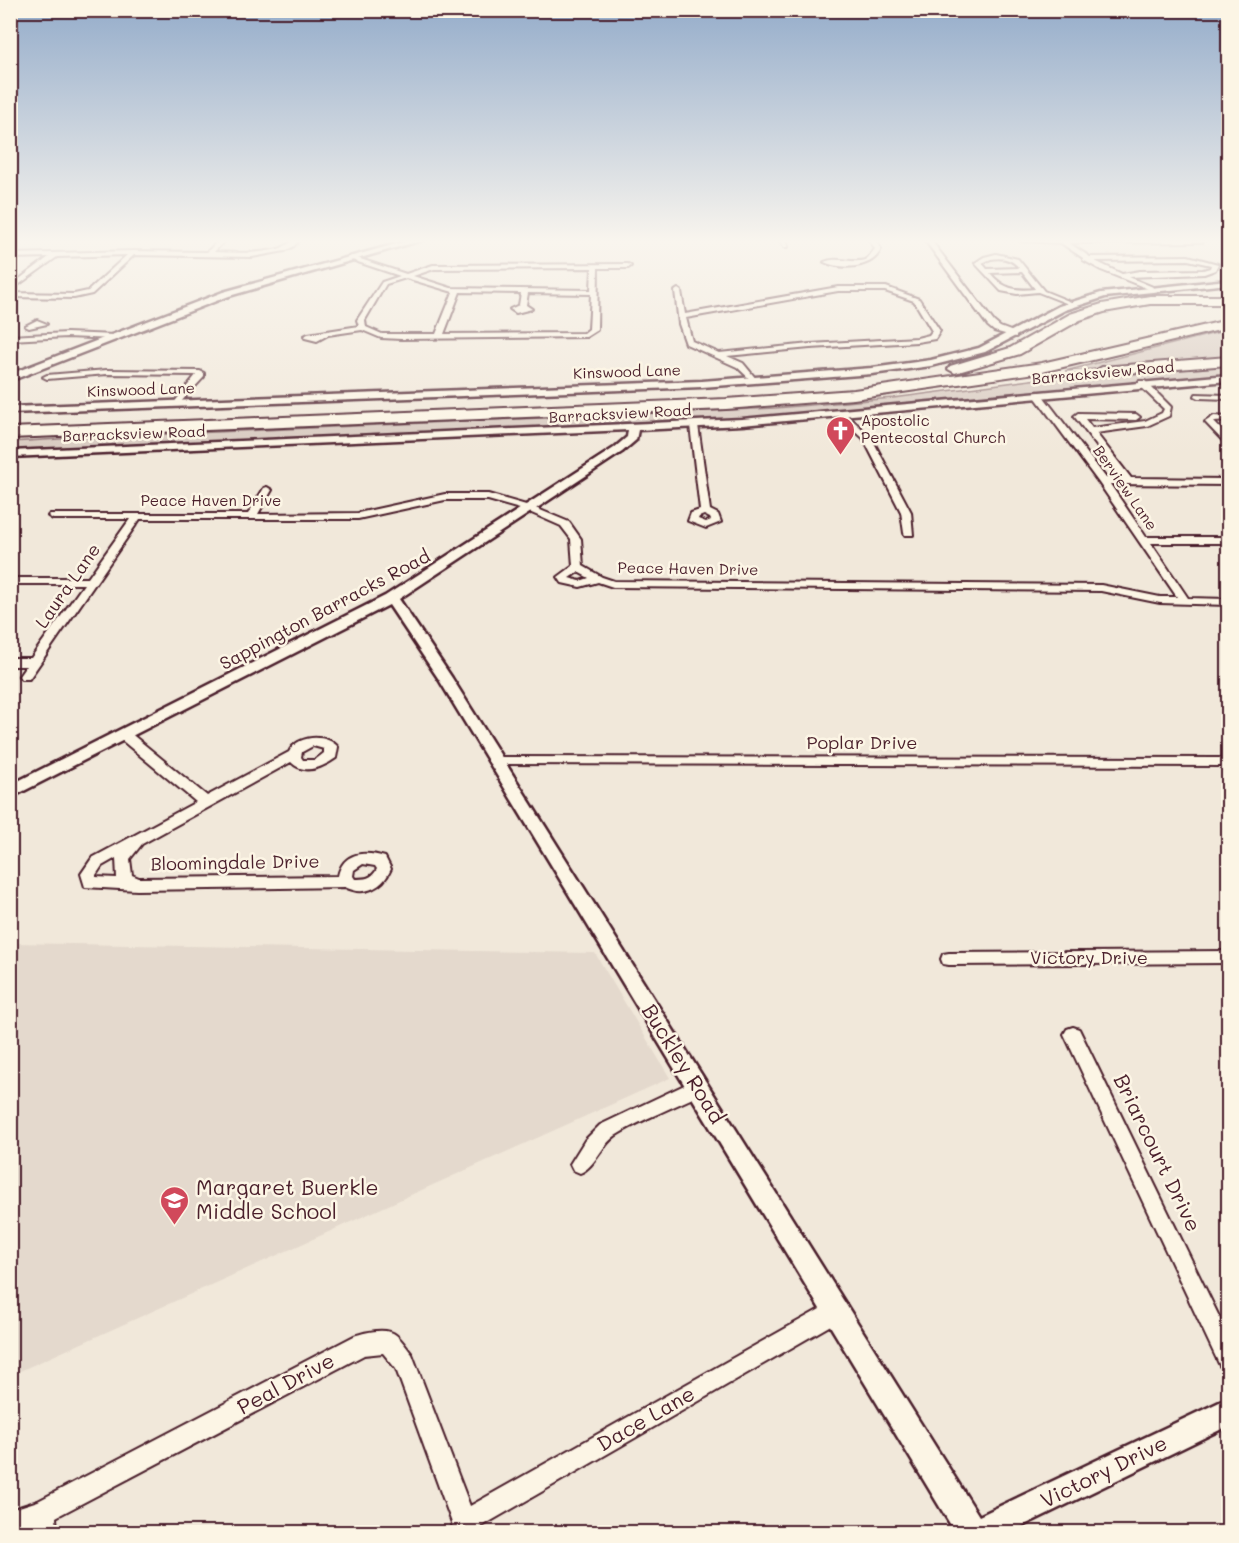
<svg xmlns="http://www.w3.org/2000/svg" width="1239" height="1543" font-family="Mali,sans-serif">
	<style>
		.built { fill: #e4d9cd }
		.green { fill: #d8cac0; stroke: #917476; stroke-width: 1.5 }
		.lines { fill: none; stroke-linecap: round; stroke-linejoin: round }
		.minor-casing { stroke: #4a1f2b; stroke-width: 4 }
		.tertiary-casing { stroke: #4a1f2b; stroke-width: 5 }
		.motorway-casing { stroke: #4a1f2b; stroke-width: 4 }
		.minor { fill: #fcf5e5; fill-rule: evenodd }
		.tertiary { fill: #fcf5e5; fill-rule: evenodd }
		.motorway { fill: #fcf5e5; fill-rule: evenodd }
		.labels { text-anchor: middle; stroke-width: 5; stroke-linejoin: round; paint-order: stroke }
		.far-street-label { font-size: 15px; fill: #4a1f2b; stroke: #fcf5e5 }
		.far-poi-label { font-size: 15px; fill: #4a1f2b; stroke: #fcf5e5; text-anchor: start }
		.street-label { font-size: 18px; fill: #4a1f2b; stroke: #fcf5e5 }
		.near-street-label { font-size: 21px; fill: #4a1f2b; stroke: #fcf5e5 }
		.near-poi-label { font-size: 21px; fill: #4a1f2b; stroke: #fcf5e5; text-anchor: start }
	</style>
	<rect width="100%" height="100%" fill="#f1e8da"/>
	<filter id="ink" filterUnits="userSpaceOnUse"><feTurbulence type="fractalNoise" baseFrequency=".0167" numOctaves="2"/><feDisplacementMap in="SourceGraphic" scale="12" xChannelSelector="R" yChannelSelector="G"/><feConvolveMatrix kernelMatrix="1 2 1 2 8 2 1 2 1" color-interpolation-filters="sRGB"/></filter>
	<g filter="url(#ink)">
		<path class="built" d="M11 943 595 953 670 1078 11 1375Z"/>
		<path class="green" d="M1228 330V359L1065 371Z
			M1228 363V375L728 420 11 451V442L76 438 776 408 893 398 1069 375Z"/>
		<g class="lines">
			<defs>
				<path id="minor" d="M220 239H226L214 252C236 253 257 254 278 249 287 247 291 239 300 239L294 246 285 251 252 257 134 255 92 294 74 298 10 297V293L74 294 88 291 127 255 57 257 10 291V286L49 257 10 258V254L133 251 207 252Z
					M780 239H786L788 247H784Z
					M869 239H875L881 249C873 269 841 270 824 262 837 256 851 264 866 260L875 249Z
					M924 239H930L994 322 1000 327 1016 333V337L994 331 988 326Z
					M1205 239 1203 242 1069 243 1090 257 1188 256 1218 264 1215 270 1204 274 1129 277 1153 287 1151 290 1101 270 1083 260V258L1061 243 1021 241 1024 239ZM1188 260 1211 265 1210 268 1203 270 1140 271 1122 274 1095 261Z
					M996 254 1018 259 1044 291 1076 304 1071 305 1038 292 1017 294 1001 291 975 263 984 257ZM991 259C1003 257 1012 259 1019 268L987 269 982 263ZM1022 272 1035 289C1014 291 1004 289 990 273Z
					M351 256 406 274 433 265 628 264 631 266 628 268H598L597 330 586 337 401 339 381 338 362 330 328 335 317 341 305 338 304 336 308 334 359 326 357 320 382 282 400 276 349 259ZM592 268 591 290 451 288 413 276 434 269ZM406 278 453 292 436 334H382L366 327 365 320 386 284ZM460 292 521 293 519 305 510 309 516 313 532 309 526 305 528 293 591 294 589 329 584 333 444 334Z
					M838 287H886L919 299 940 331 935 339 917 342 810 348 727 356 743 363 757 380 753 382 737 367 686 344 679 324 675 291 678 289 681 291 685 314ZM838 291H885L914 301 932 331 929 335 917 338 810 344 719 353 692 341 686 318Z
					M37 320 47 324 29 328 25 326Z
					M67 333 115 335 119 337 115 339 67 337 10 340V336Z
					M107 370 200 371 204 373V377L177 406 173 404 196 375 107 374 47 379 43 377 47 375Z
					M1139 381H1145L1171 407 1169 416 1147 426 1096 433 1131 478 1228 479V485L1110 484 1146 537H1228V543H1151L1188 598 1228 599V605L1160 603 1101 591 613 587 598 582 580 587 562 583 558 577 573 566 571 539 561 526 527 511 488 500H445L358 519H140L29 679H21L19 676 26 666H10V658H31L84 584H10V578H88L130 519H53L48 516 50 514H248L264 488 267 487 272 490 258 514 358 513 445 494H488L533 507 569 522 581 539 583 566 602 577 614 581 1101 585 1160 597H1177L1099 483 1033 394 1040 392 1106 478H1121L1074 416 1078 413 1136 414 1140 417 1136 420 1085 419 1092 428 1145 421 1162 413 1164 409 1139 385ZM578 572 589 578 580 581 569 578Z
					M1196 394 1228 395V399L1199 398 1195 396Z
					M839 413H845L871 437 911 512 913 535H905L904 533 901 512 863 438 839 417Z
					M1214 416 1228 417V421L1214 422 1228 437V444L1225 443 1205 422Z
					M694 422 698 425 710 510 718 514 721 522 706 528 688 521 691 513 700 510 690 425ZM704 515 710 518 711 520 706 522 698 519 699 517Z
					M124 731 129 732 207 796 289 752C297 735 326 733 338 747L336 758C323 767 304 776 291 762L142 844 130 859 132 875 139 878 338 876C343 851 366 851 385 857L391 869C383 888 364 897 345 887L137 890 85 887 81 874 92 858 196 802 119 738 118 735ZM313 746 324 749V753L315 760H303L301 757 302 752ZM116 858 117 878 96 877V875L102 866ZM363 864 375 866 377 869C372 879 365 879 355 879L353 876 354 870Z
					M495 757 1228 758V766L490 764 488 761 490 758Z
					M1228 951V963L949 965 943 964 941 959 943 954 949 953Z
					M1073 1027 1079 1029 1228 1335V1369L1220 1366 1064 1034 1067 1029Z
					M697 1079 703 1081 706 1087 703 1093C675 1107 642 1119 615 1136 601 1146 595 1167 580 1173L573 1170 570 1164 585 1140 600 1125Z
					M836 1300 843 1304 847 1311 843 1318 477 1529V1532H453L452 1523 396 1369 383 1353 364 1355 56 1517 57 1532H33L32 1527 10 1532V1510L38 1501 354 1336C365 1332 387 1327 396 1335 402 1340 407 1348 412 1354L470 1506Z"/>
				<path id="tertiary" d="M414 239H426L229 296 10 381V374L223 292Z
					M1228 280V284L1105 297 1065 310 985 352 931 366 872 374 702 387 10 413V407L702 381 872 368 931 360 979 348 1059 306 1101 293Z
					M1228 375V381L742 425 638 430 636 440 622 452 399 599 452 678 979 1516 1228 1398V1426L1010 1532H955L438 678 389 605 10 798V785L385 596 614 448 627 437 628 430 10 457V451L742 419Z"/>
				<path id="motorway" d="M1150 296H1228V304H1150L1104 312 1080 320 1020 354 955 373 948 369 950 366 1010 348 1070 314 1102 304Z
					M1228 320V328L1042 372 854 399 726 409 10 438V428L726 399 854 390 1042 363Z
					M1228 357V365L1102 375 1095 371 1102 367Z"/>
			</defs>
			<use href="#minor" class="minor-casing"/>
			<use href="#tertiary" class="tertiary-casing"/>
			<use href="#motorway" class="motorway-casing"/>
			<use href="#minor" class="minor"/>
			<use href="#tertiary" class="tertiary"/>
			<use href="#motorway" class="motorway"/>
		</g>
	</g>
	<linearGradient id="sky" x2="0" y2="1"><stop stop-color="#94acca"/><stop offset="0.53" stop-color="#f9f5ee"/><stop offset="1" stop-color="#f9f5ee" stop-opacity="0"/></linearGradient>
	<rect width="1239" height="455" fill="url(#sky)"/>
	<defs>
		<symbol id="church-pin" viewBox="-11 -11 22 30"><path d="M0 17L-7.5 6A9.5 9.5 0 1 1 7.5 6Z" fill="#d1495b" stroke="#fcf5e5"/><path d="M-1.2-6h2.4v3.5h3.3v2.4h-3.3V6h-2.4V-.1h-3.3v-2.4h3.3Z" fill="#fff"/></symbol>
		<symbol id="school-pin" viewBox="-11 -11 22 30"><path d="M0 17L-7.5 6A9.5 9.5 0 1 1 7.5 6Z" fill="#d1495b" stroke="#fcf5e5"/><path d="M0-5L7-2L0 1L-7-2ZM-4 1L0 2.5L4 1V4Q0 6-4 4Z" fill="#fff"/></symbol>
	</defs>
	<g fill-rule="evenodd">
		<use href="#church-pin" x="824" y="414" width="33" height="45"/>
		<use href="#school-pin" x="158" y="1184" width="33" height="45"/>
	</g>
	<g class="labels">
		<g class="far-street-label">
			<text transform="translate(627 372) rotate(-2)" y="5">Kinswood Lane</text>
			<text transform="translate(1103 373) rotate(-5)" y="5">Barracksview Road</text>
			<text transform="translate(141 390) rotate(-2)" y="5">Kinswood Lane</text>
			<text transform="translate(620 414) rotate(-3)" y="5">Barracksview Road</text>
			<text transform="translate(134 434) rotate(-2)" y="5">Barracksview Road</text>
			<text transform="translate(1125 488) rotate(55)" y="5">Berview Lane</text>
			<text x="211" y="506">Peace Haven Drive</text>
			<text transform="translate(688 569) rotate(1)" y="5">Peace Haven Drive</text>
		</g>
		<g class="far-poi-label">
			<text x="861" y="426">Apostolic<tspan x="861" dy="17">Pentecostal Church</tspan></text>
		</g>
		<g class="street-label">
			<text transform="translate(68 586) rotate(-55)" y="6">Laura Lane</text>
			<text transform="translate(325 610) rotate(-28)" y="6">Sappington Barracks Road</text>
			<text x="862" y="749">Poplar Drive</text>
			<text transform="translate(235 863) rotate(-1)" y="6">Bloomingdale Drive</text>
			<text x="1089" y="964">Victory Drive</text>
		</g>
		<g class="near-street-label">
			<text transform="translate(683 1064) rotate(58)" y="7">Buckley Road</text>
			<text transform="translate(1157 1153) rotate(64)" y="7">Briarcourt Drive</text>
			<text transform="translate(286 1384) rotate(-28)" y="7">Peal Drive</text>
			<text transform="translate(646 1419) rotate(-30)" y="7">Dace Lane</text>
			<text transform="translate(1104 1472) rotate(-26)" y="7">Victory Drive</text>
		</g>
		<g class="near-poi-label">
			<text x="196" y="1195">Margaret Buerkle<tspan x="196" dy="24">Middle School</tspan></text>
		</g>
	</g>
	<rect width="1239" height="1543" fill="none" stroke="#fcf5e5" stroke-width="36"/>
	<rect x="18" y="18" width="1203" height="1507" fill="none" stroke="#4a1f2b" stroke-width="2" filter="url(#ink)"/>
</svg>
